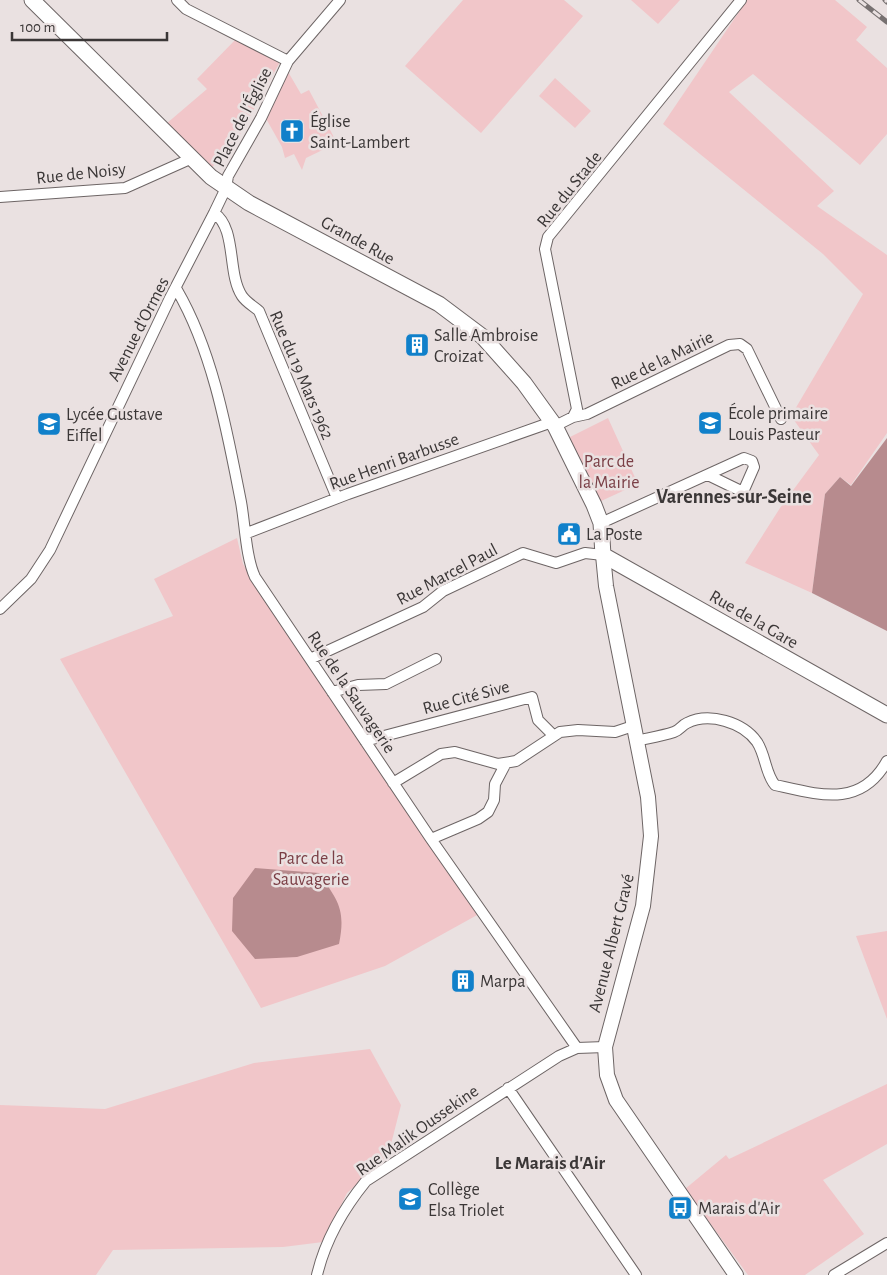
<svg xmlns="http://www.w3.org/2000/svg" width="887" height="1275" font-family="'Alegreya Sans',sans-serif">
	<style>
		.green { fill: #f1c6c9 }
		.water { fill: #b78b8e }
		.lines { fill: none; stroke-linecap: round; stroke-linejoin: round }
		.minor-casing { stroke: #6d6565; stroke-width: 12 }
		.tertiary-casing { stroke: #6d6565; stroke-width: 16 }
		.secondary-casing { stroke: #6d6565; stroke-width: 17 }
		.minor { stroke: #fff; stroke-width: 10 }
		.tertiary { stroke: #fff; stroke-width: 14 }
		.secondary { stroke: #fff; stroke-width: 15 }
		.rail-casing { stroke: #777171; stroke-width: 5 }
		.rail { stroke: #eae1e1; stroke-width: 3; stroke-dasharray: 9; stroke-linecap: butt }
		.labels { text-anchor: middle; stroke-width: 5; stroke-linejoin: round; paint-order: stroke }
		.street-label { font-size: 18px; fill: #3b3737; stroke: #eae1e1 }
		.poi-label { font-size: 18px; fill: #3b3737; stroke: #eae1e1; text-anchor: start }
		.park-label { font-size: 18px; fill: #7a3e45; stroke: #eae1e1 }
		.neighbourhood-label { font-size: 19px; font-weight: bold; fill: #3b3737; stroke: #eae1e1 }
		.quarter-label { font-size: 20px; font-weight: bold; fill: #3b3737; stroke: #eae1e1 }
	</style>
	<rect width="100%" height="100%" fill="#eae1e1"/>
	<path class="green" d="M463 0H564L583 16 481 133 405 66Z
		M631 0H680L658 24Z
		M747 0H835L867 27 856 40 887 68V134L860 165 753 74 729 92 834 191 817 206 887 255V433L851 485 840 477 825 494 812 593 745 563 780 508 819 455 791 416 863 294 823 254 663 124Z
		M237 38 280 62 233 147 211 168 166 124 207 89 197 79Z
		M287 70 301 94 309 90 337 143 306 158 302 170 294 154 285 158 282 147 264 115Z
		M555 78 591 111 575 128 539 96Z
		M608 418 638 484 599 502 568 438Z
		M237 538 243 564 479 914 385 966 261 1008 60 659 173 616 154 579Z
		M887 931V1019L856 936Z
		M370 1049 401 1105 388 1156 347 1193 323 1242 283 1247 113 1250 96 1275H0V1105L105 1109 254 1063Z
		M887 1084V1144L823 1180 864 1234 805 1275H748L685 1189 726 1155 729 1159Z"/>
	<path class="water" d="M887 438V631L812 593 825 494 840 477 851 486Z
		M255 868 319 873C338 901 346 909 339 944L297 957 255 959 232 931 233 898Z"/>
	<g class="lines">
		<defs>
			<path id="minor" d="M177 0 186 9 288 61
				M0 197 125 188 190 159
				M214 213C237 228 227 274 242 296 246 302 253 306 259 311L337 498
				M177 290C213 352 227 431 241 502 245 524 246 558 255 577L431 839 577 1048
				M573 417 587 414 729 345 740 344 747 349 781 419
				M555 426 573 417 577 409 545 249 548 237 741 0
				M601 523 744 458 752 461 754 467 743 492 708 475
				M247 533 348 494 552 422
				M0 609 31 579 50 550 170 298 214 213 226 188 228 176 261 118 288 61 340 0
				M310 659 423 607 443 591 523 553 556 563 585 553 603 555
				M332 692 358 685 386 684 436 659
				M365 741 532 697 538 720 554 736
				M636 741C649 738 662 736 674 732 680 730 682 725 687 723 709 712 743 722 757 742 766 756 765 773 775 785 820 795 861 808 887 761
				M393 783 441 754 455 752 498 764 516 761 560 732 578 730 615 732 633 726
				M431 839 478 819 488 812 494 800 495 784 506 763
				M508 1088 636 1275
				M317 1275C325 1241 344 1208 366 1181L559 1056 577 1048 605 1047
				M834 1275 887 1243"/>
			<path id="tertiary" d="M603 555 606 586 648 797 651 836 643 906 605 1047 607 1075 616 1100 736 1275"/>
			<path id="secondary" d="M32 0 211 177 249 203 439 304 483 337 524 383 555 426 594 505 601 523 603 555 887 715"/>
		</defs>
		<use href="#minor" class="minor-casing"/>
		<use href="#tertiary" class="tertiary-casing"/>
		<use href="#secondary" class="secondary-casing"/>
		<use href="#minor" class="minor"/>
		<use href="#tertiary" class="tertiary"/>
		<use href="#secondary" class="secondary"/>
		<defs>
			<path id="rail" d="M859 0 887 22
				M885 0 887 2"/>
		</defs>
		<use href="#rail" class="rail-casing"/>
		<use href="#rail" class="rail"/>
	</g>
	<defs>
		<symbol id="church-square" viewBox="-11 -11 22 22"><rect x="-9" y="-9" width="18" height="18" rx="4" fill="#1080ca" stroke="#eae1e1"/><path d="M-1.2-6h2.4v3.5h3.3v2.4h-3.3V6h-2.4V-.1h-3.3v-2.4h3.3Z" fill="#fff"/></symbol>
		<symbol id="building-square" viewBox="-11 -11 22 22"><rect x="-9" y="-9" width="18" height="18" rx="4" fill="#1080ca" stroke="#eae1e1"/><path d="M-4-6H4V6H1V3H-1V6H-4ZM-2.5-4.3h1.7v1.8h-1.7ZM.8-4.3h1.7v1.8H.8ZM-2.5-1h1.7V.8h-1.7ZM.8-1h1.7V.8H.8Z" fill="#fff"/></symbol>
		<symbol id="school-square" viewBox="-11 -11 22 22"><rect x="-9" y="-9" width="18" height="18" rx="4" fill="#1080ca" stroke="#eae1e1"/><path d="M0-5L7-2L0 1L-7-2ZM-4 1L0 2.5L4 1V4Q0 6-4 4Z" fill="#fff"/></symbol>
		<symbol id="civic-square" viewBox="-11 -11 22 22"><rect x="-9" y="-9" width="18" height="18" rx="4" fill="#1080ca" stroke="#eae1e1"/><path d="M-.6-6.5H3V-4.5H.6V-3L4-1V1h2V6H-6V1h2V-1L-.6-3ZM-1.2 2.5V6h2.4V2.5Z" fill="#fff"/></symbol>
		<symbol id="bus-square" viewBox="-11 -11 22 22"><rect x="-9" y="-9" width="18" height="18" rx="4" fill="#1080ca" stroke="#eae1e1"/><path d="M-5-6H5V4H4V6H2V4H-2V6H-4V4H-5ZM-3.5-4V0h7V-4ZM-3.5 1.2v1.5H-2V1.2ZM2 1.2v1.5H3.5V1.2Z" fill="#fff"/></symbol>
	</defs>
	<g fill-rule="evenodd">
		<use href="#church-square" x="278" y="117" width="28" height="28"/>
		<use href="#building-square" x="403" y="331" width="28" height="28"/>
		<use href="#school-square" x="696" y="409" width="28" height="28"/>
		<use href="#school-square" x="35" y="410" width="28" height="28"/>
		<use href="#civic-square" x="555" y="520" width="28" height="28"/>
		<use href="#building-square" x="449" y="967" width="28" height="28"/>
		<use href="#school-square" x="396" y="1185" width="28" height="28"/>
		<use href="#bus-square" x="666" y="1194" width="28" height="28"/>
	</g>
	<g class="labels">
		<g class="street-label">
			<text transform="translate(242 117) rotate(-63)" y="6">Place de l'Église</text>
			<text transform="translate(81 173) rotate(-6)" y="6">Rue de Noisy</text>
			<text transform="translate(569 189) rotate(-51)" y="6">Rue du Stade</text>
			<text transform="translate(358 240) rotate(29)" y="6">Grande Rue</text>
			<text transform="translate(138 329) rotate(-63)" y="6">Avenue d'Ormes</text>
			<text transform="translate(662 360) rotate(-26)" y="6">Rue de la Mairie</text>
			<text transform="translate(302 375) rotate(67)" y="6">Rue du 19 Mars 1962</text>
			<text transform="translate(394 461) rotate(-20)" y="6">Rue Henri Barbusse</text>
			<text transform="translate(447 574) rotate(-28)" y="6">Rue Marcel Paul</text>
			<text transform="translate(754 619) rotate(30)" y="6">Rue de la Gare</text>
			<text transform="translate(352 692) rotate(56)" y="6">Rue de la Sauvagerie</text>
			<text transform="translate(466 697) rotate(-15)" y="6">Rue Cité Sive</text>
			<text transform="translate(611 943) rotate(-76)" y="6">Avenue Albert Gravé</text>
			<text transform="translate(417 1130) rotate(-35)" y="6">Rue Malik Oussekine</text>
		</g>
		<g class="poi-label">
			<text x="310" y="127">Église<tspan x="310" dy="21">Saint-Lambert</tspan></text>
			<text x="434" y="341">Salle Ambroise<tspan x="434" dy="21">Croizat</tspan></text>
			<text x="728" y="419">École primaire<tspan x="728" dy="21">Louis Pasteur</tspan></text>
			<text x="66" y="420">Lycée Gustave<tspan x="66" dy="21">Eiffel</tspan></text>
			<text x="586" y="540">La Poste</text>
			<text x="480" y="987">Marpa</text>
			<text x="428" y="1195">Collège<tspan x="428" dy="21">Elsa Triolet</tspan></text>
			<text x="698" y="1214">Marais d'Air</text>
		</g>
		<g class="park-label">
			<text x="609" y="467">Parc de<tspan x="609" dy="21">la Mairie</tspan></text>
			<text x="311" y="864">Parc de la<tspan x="311" dy="21">Sauvagerie</tspan></text>
		</g>
		<g class="neighbourhood-label">
			<text x="550" y="1169">Le Marais d'Air</text>
		</g>
		<g class="quarter-label">
			<text x="734" y="503">Varennes-sur-Seine</text>
		</g>
	</g>
	<path d="M12 32v8h155v-8" fill="none" stroke="#3b3737" stroke-width="2.5"/>
	<text x="20" y="32" font-size="15" fill="#3b3737" stroke="#eae1e1" stroke-width="4" paint-order="stroke">100 m</text>
</svg>
